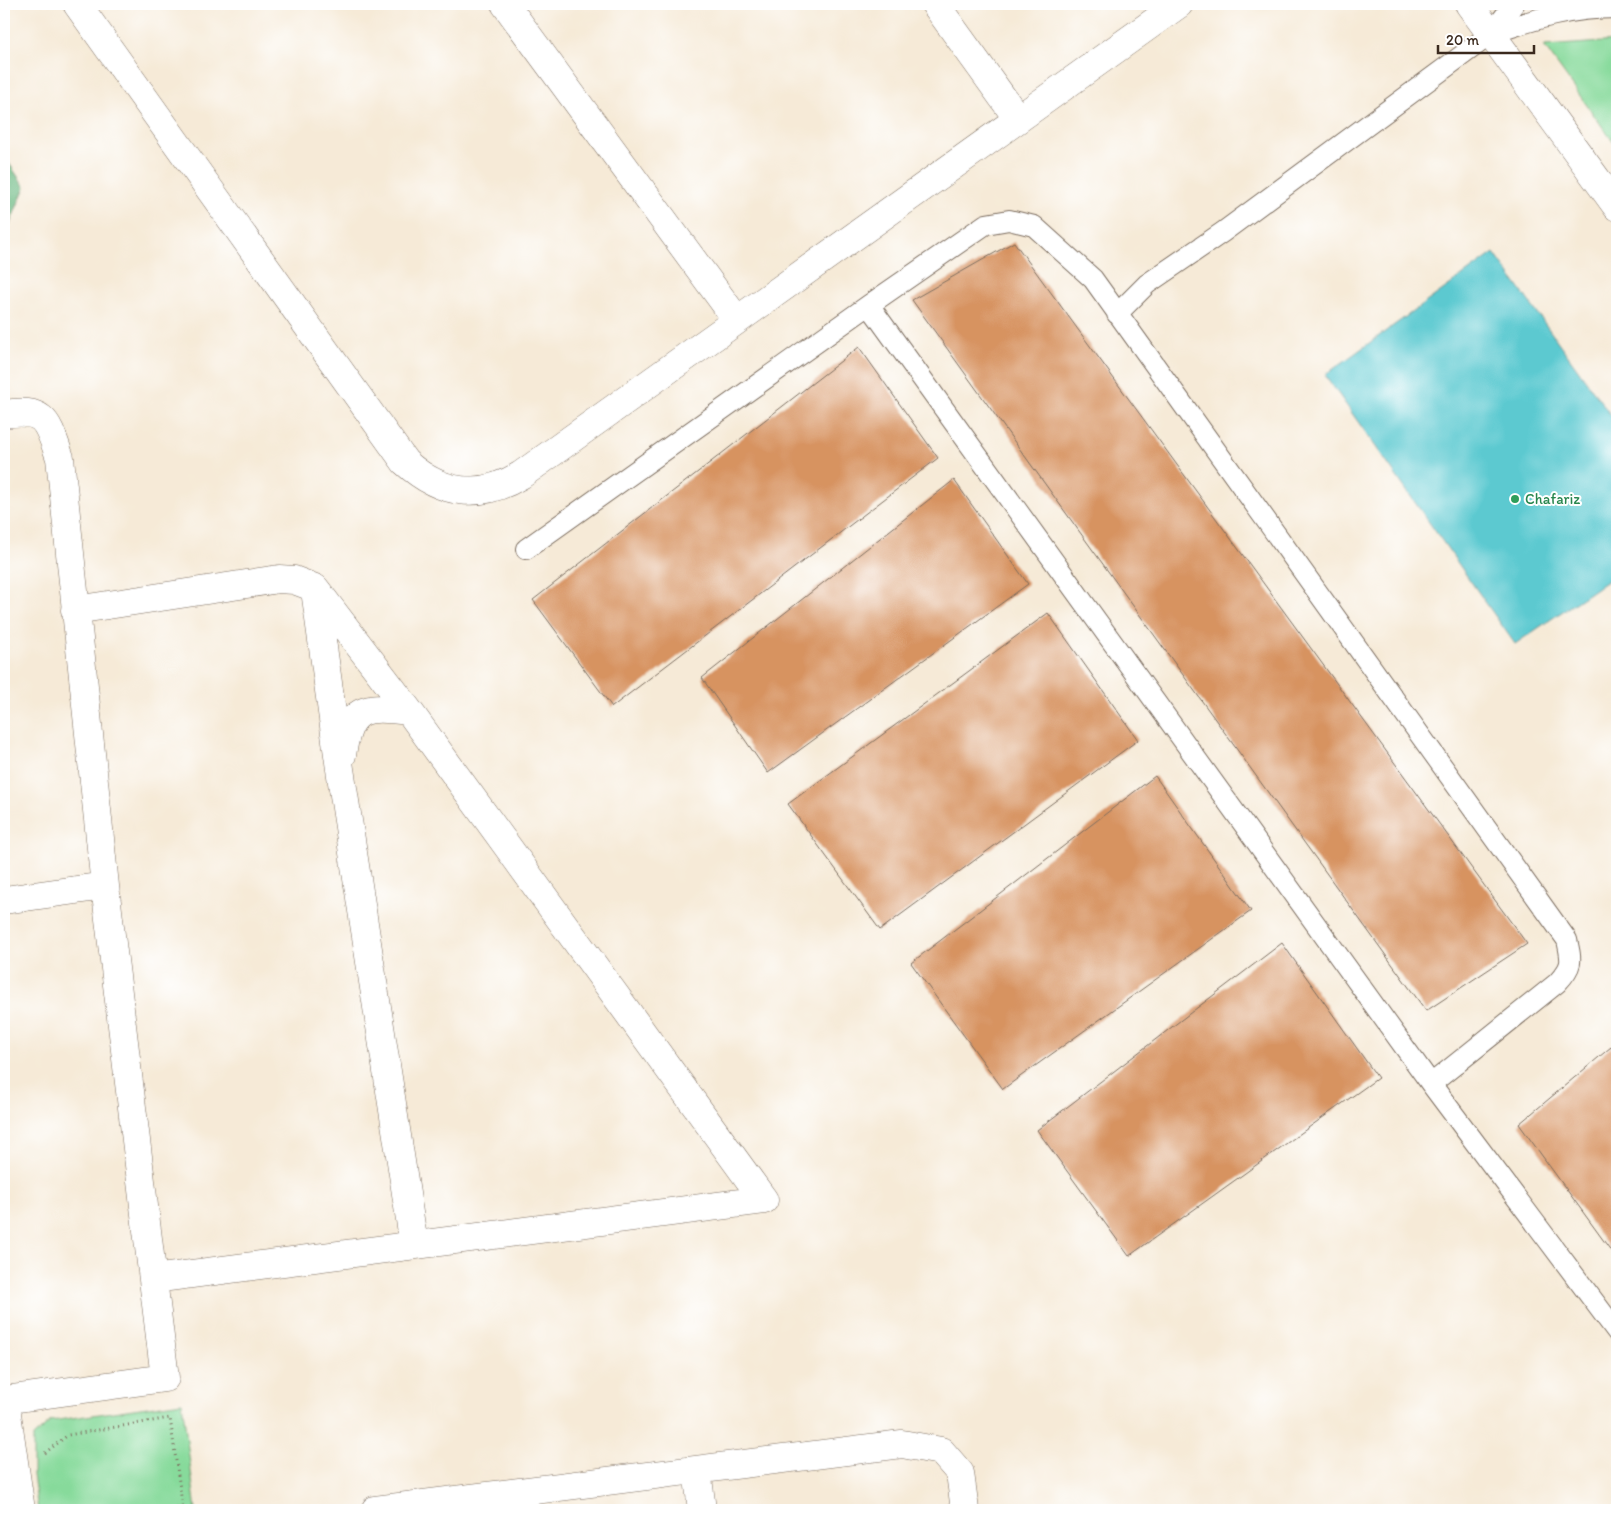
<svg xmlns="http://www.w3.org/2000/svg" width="1621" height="1514" font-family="Itim,sans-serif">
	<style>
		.green { fill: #87da9b; stroke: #61825c }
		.forest { fill: #6dba83; stroke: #547250 }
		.water { fill: #5bc9d0; stroke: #4b7a77 }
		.building { fill: #d79361 }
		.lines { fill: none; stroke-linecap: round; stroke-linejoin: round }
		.service-casing { stroke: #7c6d5f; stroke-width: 22 }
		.minor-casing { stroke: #7c6d5f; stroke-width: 29 }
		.path { stroke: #7c6d5f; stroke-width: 3; stroke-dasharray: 1 4; stroke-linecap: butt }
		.service { stroke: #fff; stroke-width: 20 }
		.minor { stroke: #fff; stroke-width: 28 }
		.leisure-dot { fill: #2e9e5b; stroke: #fff; stroke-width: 2 }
		.labels { text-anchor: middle; stroke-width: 4; stroke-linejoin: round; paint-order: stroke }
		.leisure-label { font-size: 15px; fill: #27864d; stroke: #fff; text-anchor: start }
	</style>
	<rect width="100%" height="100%" fill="#fff"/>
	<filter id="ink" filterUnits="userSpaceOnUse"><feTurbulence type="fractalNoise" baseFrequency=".02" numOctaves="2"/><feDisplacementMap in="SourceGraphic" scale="10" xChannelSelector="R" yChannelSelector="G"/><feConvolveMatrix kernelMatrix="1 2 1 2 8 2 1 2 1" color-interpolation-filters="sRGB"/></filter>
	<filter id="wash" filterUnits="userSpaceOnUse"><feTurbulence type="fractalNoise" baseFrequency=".0096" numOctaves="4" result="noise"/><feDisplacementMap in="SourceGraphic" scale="20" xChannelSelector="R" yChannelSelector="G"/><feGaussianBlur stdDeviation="1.12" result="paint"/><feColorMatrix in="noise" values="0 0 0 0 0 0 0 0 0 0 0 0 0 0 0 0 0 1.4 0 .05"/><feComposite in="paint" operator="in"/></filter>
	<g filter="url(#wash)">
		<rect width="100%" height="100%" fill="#f6ead7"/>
		<path class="green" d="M1617 41V147L1544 46Z
			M182 1402 196 1510H38L33 1475V1437L51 1421Z"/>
		<path class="forest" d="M4 156 25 187 4 238Z"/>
		<path class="water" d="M1494 253 1617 424V574L1515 644 1325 375Z"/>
		<g id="blocks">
			<path class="building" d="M1014 242 1527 944 1426 1011 912 300Z
				M859 347 938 458 612 707 533 600Z
				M954 480 1028 584 768 773 702 678Z
				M1048 613 1138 740 880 930 788 804Z
				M1155 776 1251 911 1003 1089 911 963Z
				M1282 943 1378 1078 1129 1256 1037 1130Z
				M1611 1047 1617 1056V1259L1519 1124Z"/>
		</g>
	</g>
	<g filter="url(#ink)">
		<use href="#blocks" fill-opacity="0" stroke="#7c6d5f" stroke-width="1"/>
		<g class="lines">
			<defs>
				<path id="service" d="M1491 34C1534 19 1571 8 1617 8
					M869 305 1431 1084 1617 1332
					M1117 314 1147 284 1223 232 1491 34 1514 4
					M526 549 869 305 986 224 1009 220 1034 226 1093 279 1567 940C1572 962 1573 966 1557 983L1431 1084"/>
				<path id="minor" d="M77 4 405 462C441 495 480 500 521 475L1179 4
					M505 4 737 320
					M935 4 1018 119
					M1469 4 1617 207
					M4 414C46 408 47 421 60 458L105 886 165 1378 4 1400
					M315 590 340 769 414 1245
					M75 610 279 579 294 580 315 588 409 711 764 1200 153 1279
					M342 755C349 706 364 706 409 711
					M4 900 105 886
					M5 1400 21 1510
					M697 1470 702 1510
					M375 1510 902 1444 941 1451 960 1473 965 1510"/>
			</defs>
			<use href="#service" class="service-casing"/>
			<use href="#minor" class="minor-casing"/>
			<path class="path" d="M45 1453 68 1435 170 1418 183 1510"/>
			<use href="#service" class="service"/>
			<use href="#minor" class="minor"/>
		</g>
	</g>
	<circle class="leisure-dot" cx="1515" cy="499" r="5"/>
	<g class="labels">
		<g class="leisure-label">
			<text x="1525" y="504">Chafariz</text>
		</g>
	</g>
	<rect width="1621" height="1514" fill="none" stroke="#fff" stroke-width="20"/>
	<path d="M1438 45v8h96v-8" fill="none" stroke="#3b2a1e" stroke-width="2.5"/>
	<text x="1446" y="45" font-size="15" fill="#3b2a1e" stroke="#ffffff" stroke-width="4" paint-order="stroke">20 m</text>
</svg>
